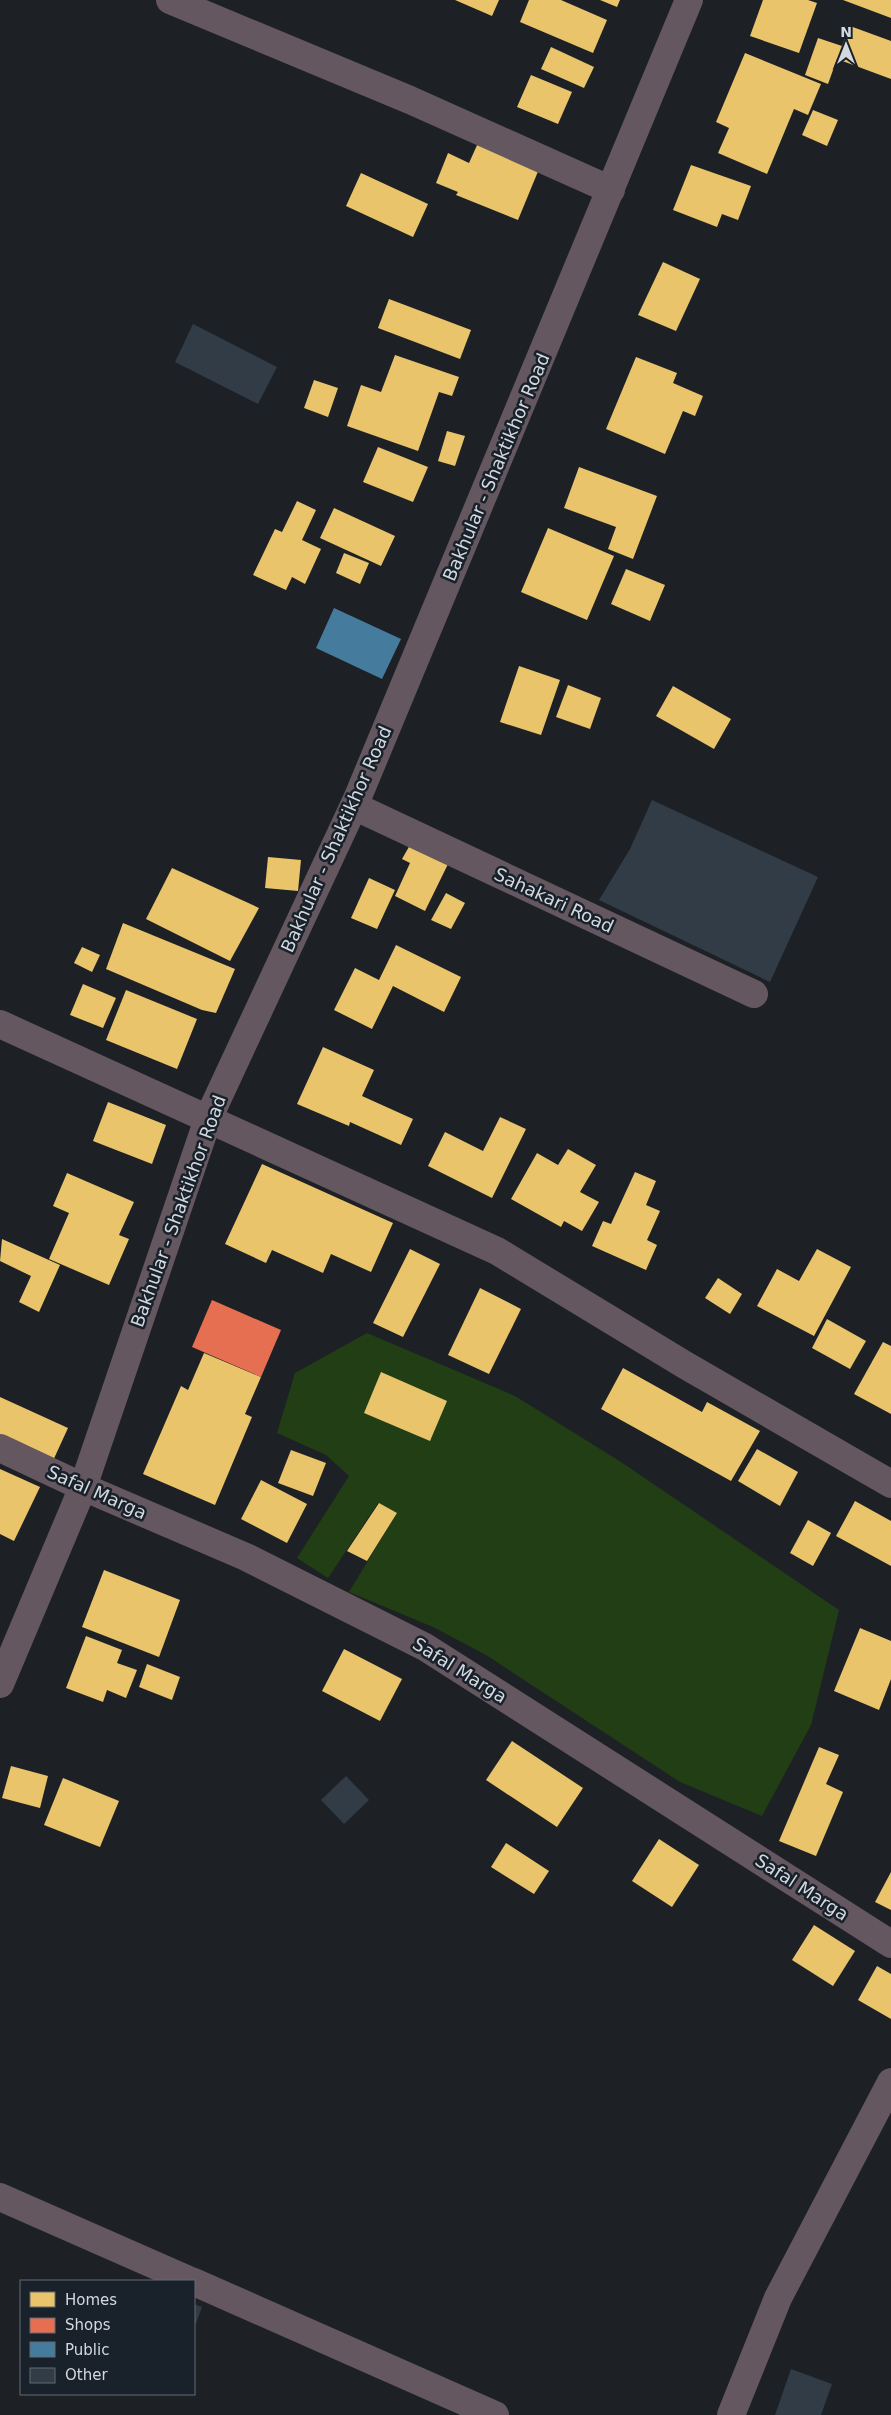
<svg xmlns="http://www.w3.org/2000/svg" width="891" height="2415" viewBox="0 0 891 2415" font-family="'DejaVu Sans',sans-serif">
<rect width="100%" height="100%" fill="#1d2126"/>
<polygon fill="#213e14" points="367,1333 515,1396 621,1462 839,1610 811,1725 762,1816 680,1782 486,1655 433,1627 349,1592 397,1513 378,1503 328,1578 297,1558 349,1476 326,1455 277,1433 295,1373"/>
<g fill="#e9c46a">
<polygon points="455,0 499,0 492,16"/>
<polygon points="529,0 561,0 607,20 593,53 520,22"/>
<polygon points="600,0 620,0 617,7"/>
<polygon points="763,0 808,0 817,3 799,53 750,36"/>
<polygon points="843,0 891,0 891,18"/>
<polygon points="850,26 891,41 891,79 837,59 828,84 805,75 818,38 842,46"/>
<polygon points="551,47 594,67 584,88 541,69"/>
<polygon points="745,53 821,84 808,115 794,109 767,174 718,153 729,128 716,122"/>
<polygon points="531,75 572,92 558,124 517,107"/>
<polygon points="813,110 838,120 827,146 802,135"/>
<polygon points="478,143 539,169 518,220 456,195 458,192 436,183 448,153 469,163"/>
<polygon points="691,165 751,186 738,220 722,214 717,227 673,210"/>
<polygon points="361,173 428,204 413,237 346,206"/>
<polygon points="663,262 700,279 676,331 638,315"/>
<polygon points="389,299 471,330 460,359 378,328"/>
<polygon points="395,355 459,377 452,396 439,392 418,451 347,426 361,385 381,392"/>
<polygon points="636,357 677,373 673,383 703,396 695,416 683,411 665,454 606,429"/>
<polygon points="314,380 338,388 328,417 304,408"/>
<polygon points="447,431 465,436 455,466 438,461"/>
<polygon points="378,447 428,467 413,502 363,482"/>
<polygon points="579,467 657,496 633,559 608,549 616,527 564,508"/>
<polygon points="297,501 316,510 302,540 321,549 305,584 292,577 286,590 253,575 275,529 282,532"/>
<polygon points="334,508 395,536 381,566 320,538"/>
<polygon points="548,528 614,556 587,620 521,592"/>
<polygon points="344,553 369,563 360,584 336,573"/>
<polygon points="626,569 665,585 650,621 611,604"/>
<polygon points="519,666 560,680 541,735 500,722"/>
<polygon points="568,685 601,698 590,729 556,717"/>
<polygon points="673,686 731,719 714,749 656,716"/>
<polygon points="410,845 448,864 425,911 395,896 410,863 402,859"/>
<polygon points="268,857 301,860 298,891 265,888"/>
<polygon points="172,868 259,908 230,961 146,919"/>
<polygon points="369,878 395,890 377,929 351,918"/>
<polygon points="446,893 465,903 451,929 431,920"/>
<polygon points="123,923 235,969 216,1013 202,1010 106,969"/>
<polygon points="396,945 461,977 444,1012 393,986 372,1029 334,1010 355,968 379,980"/>
<polygon points="82,947 100,955 92,972 74,963"/>
<polygon points="83,984 116,998 103,1028 70,1015"/>
<polygon points="126,990 197,1019 177,1069 106,1040"/>
<polygon points="323,1047 374,1070 362,1096 413,1119 401,1145 350,1122 349,1126 297,1104"/>
<polygon points="108,1102 166,1125 152,1164 93,1141"/>
<polygon points="500,1117 526,1129 492,1198 428,1166 445,1132 483,1151"/>
<polygon points="568,1149 596,1165 580,1192 599,1202 582,1231 564,1221 561,1227 511,1199 537,1153 558,1165"/>
<polygon points="262,1164 393,1223 371,1272 331,1254 323,1273 272,1250 266,1263 225,1244"/>
<polygon points="635,1172 656,1181 646,1205 660,1211 647,1240 657,1245 646,1270 592,1246 603,1221 611,1224"/>
<polygon points="67,1173 134,1202 119,1235 129,1239 109,1285 49,1259 69,1213 53,1206"/>
<polygon points="2,1239 60,1265 39,1312 19,1302 31,1276 0,1261"/>
<polygon points="410,1249 440,1264 403,1337 373,1323"/>
<polygon points="817,1249 851,1267 814,1336 757,1306 777,1269 799,1281"/>
<polygon points="718,1278 742,1294 730,1314 705,1298"/>
<polygon points="480,1288 521,1309 489,1374 448,1355"/>
<polygon points="827,1319 866,1341 850,1369 812,1348"/>
<polygon points="883,1342 891,1346 891,1414 854,1394"/>
<polygon points="204,1353 261,1377 245,1414 252,1417 215,1505 143,1474 181,1386 188,1390"/>
<polygon points="623,1368 702,1412 707,1402 760,1431 731,1481 601,1409"/>
<polygon points="381,1372 447,1401 430,1441 364,1413"/>
<polygon points="0,1397 68,1428 51,1465 0,1441"/>
<polygon points="757,1449 798,1472 780,1506 738,1481"/>
<polygon points="291,1450 326,1463 313,1496 278,1483"/>
<polygon points="0,1469 40,1487 14,1541 0,1534"/>
<polygon points="261,1480 307,1504 287,1543 241,1519"/>
<polygon points="855,1501 891,1521 891,1566 836,1536"/>
<polygon points="379,1503 397,1513 367,1561 347,1551"/>
<polygon points="808,1520 831,1533 813,1566 790,1553"/>
<polygon points="104,1570 180,1600 159,1657 82,1627"/>
<polygon points="860,1628 891,1641 891,1679 879,1710 834,1691"/>
<polygon points="86,1636 122,1650 117,1663 137,1670 126,1698 107,1690 103,1702 66,1688"/>
<polygon points="344,1649 402,1679 380,1721 322,1691"/>
<polygon points="147,1664 180,1677 172,1700 139,1687"/>
<polygon points="512,1741 583,1788 557,1827 486,1780"/>
<polygon points="819,1747 839,1755 826,1784 843,1792 816,1856 779,1841"/>
<polygon points="11,1766 48,1776 40,1808 2,1798"/>
<polygon points="63,1778 119,1801 100,1847 44,1825"/>
<polygon points="659,1839 699,1865 672,1907 632,1881"/>
<polygon points="506,1843 549,1871 534,1894 491,1867"/>
<polygon points="891,1872 891,1910 875,1902"/>
<polygon points="814,1925 855,1951 833,1986 792,1960"/>
<polygon points="877,1966 891,1974 891,2019 858,2000"/>
</g>
<polygon fill="#e76f51" points="212,1300 281,1330 261,1377 192,1347"/>
<polygon fill="#457b9d" points="334,608 401,639 382,679 316,648"/>
<g fill="#313c47">
<polygon points="193,324 277,367 258,404 175,362"/>
<polygon points="652,800 818,877 770,982 599,900 630,849"/>
<polygon points="346,1776 369,1800 344,1824 321,1800"/>
<polygon points="194,2304 202,2307 194,2329"/>
<polygon points="791,2369 832,2384 821,2415 775,2415"/>
</g>
<g fill="none" stroke-linecap="round" stroke-linejoin="round">
<g stroke="#64575f" stroke-width="28">
<polyline points="170,0 410,100 611,190"/>
<polyline points="354,806 754,994"/>
<polyline points="0,1024 497,1251 685,1365 891,1484"/>
<polyline points="0,1448 83,1487 246,1557 425,1647 891,1944"/>
<polyline points="0,1684 83,1487 208,1119 357,799 689,0"/>
<polyline points="0,2197 191,2281"/>
<polyline points="194,2282 495,2415"/>
<polyline points="731,2415 778,2298 891,2082"/>
</g>
</g>
<g text-anchor="middle" dominant-baseline="central" stroke-width="5" stroke-linejoin="round" paint-order="stroke">
<g font-size="18" fill="#d4d9e0" stroke="#19212a">
<text transform="translate(496 467) rotate(-67)">Bakhular - Shaktikhor Road</text>
<text transform="translate(336 839) rotate(-66)">Bakhular - Shaktikhor Road</text>
<text transform="translate(554 900) rotate(25)">Sahakari Road</text>
<text transform="translate(178 1211) rotate(-70)">Bakhular - Shaktikhor Road</text>
<text transform="translate(97 1492) rotate(24)">Safal Marga</text>
<text transform="translate(460 1670) rotate(32)">Safal Marga</text>
<text transform="translate(802 1887) rotate(33)">Safal Marga</text>
</g>
</g>
<rect x="20" y="2280" width="175" height="115" fill="#19212a" stroke="#646b73"/>
<rect x="30" y="2292" width="25" height="15" fill="#e9c46a" stroke="#646b73"/>
<text x="65" y="2305" font-size="15" fill="#d4d9e0">Homes</text>
<rect x="30" y="2318" width="25" height="15" fill="#e76f51" stroke="#646b73"/>
<text x="65" y="2330" font-size="15" fill="#d4d9e0">Shops</text>
<rect x="30" y="2342" width="25" height="15" fill="#457b9d" stroke="#646b73"/>
<text x="65" y="2355" font-size="15" fill="#d4d9e0">Public</text>
<rect x="30" y="2368" width="25" height="15" fill="#313c47" stroke="#646b73"/>
<text x="65" y="2380" font-size="15" fill="#d4d9e0">Other</text>
<g transform="translate(846 45)" stroke="#19212a" stroke-width="4" paint-order="stroke">
<path d="M0-4L9 19L0 12L-9 19Z" fill="#d4d9e0"/>
<text y="-8" font-size="14" font-weight="bold" text-anchor="middle" fill="#d4d9e0">N</text>
</g>
</svg>
